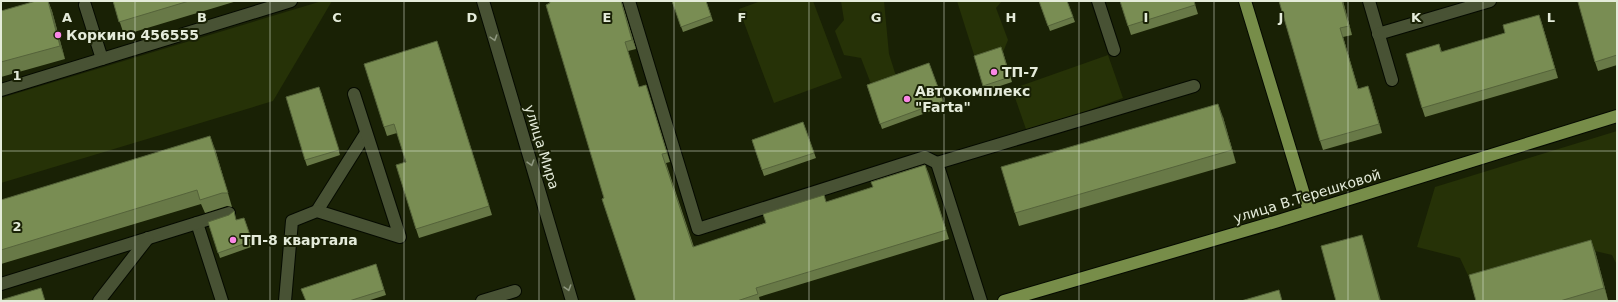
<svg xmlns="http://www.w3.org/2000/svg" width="1618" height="302" viewBox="0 0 1618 302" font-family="'DejaVu Sans',sans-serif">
<rect width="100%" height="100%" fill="#192105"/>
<g fill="#263207">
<polygon points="322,1 332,1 273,101 1,183 1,98"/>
<polygon points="761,1 813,1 842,78 774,103 739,9"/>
<polygon points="841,1 884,1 889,54 896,76 873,89 861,58 844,55 835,31 844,20"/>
<polygon points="957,1 1002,1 996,8 1008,40 1003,52 976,61"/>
<polygon points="1108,55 1123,98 1027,132 1012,89"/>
<polygon points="1617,131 1617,265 1612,255 1595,251 1473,286 1460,258 1417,247 1435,187"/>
</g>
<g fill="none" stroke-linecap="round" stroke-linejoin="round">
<g stroke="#050a00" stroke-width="14">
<g id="minor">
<polyline points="483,1 572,301"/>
<polyline points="629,1 698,229 925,157 937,163"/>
<polyline points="1098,1 1114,50"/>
<polyline points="1369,1 1392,80"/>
<polyline points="85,5 102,59"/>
<polyline points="1378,34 1490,1"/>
<polyline points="1,90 291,1"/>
<polyline points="317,211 366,133"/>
<polyline points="197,223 222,301"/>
<polyline points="1,284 229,213"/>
<polyline points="99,301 148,238"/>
<polyline points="285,301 292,221 317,211 400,237 354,94"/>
<polyline points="482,301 515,291"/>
<polyline points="981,301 937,163 1194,86"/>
</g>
</g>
<g stroke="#050a00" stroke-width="14">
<g id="major">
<polyline points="1245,1 1309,211"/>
<polyline points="1004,301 1275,222 1617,116"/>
</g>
</g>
<use href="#minor" stroke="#485234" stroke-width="12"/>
<use href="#major" stroke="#778d49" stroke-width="12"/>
</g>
<g fill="#687947">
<polygon points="48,1 52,11 65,59 1,77 1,11"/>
<polygon points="113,1 237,1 124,35"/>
<polygon points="672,1 706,1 713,21 683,32"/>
<polygon points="1039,1 1067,1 1075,22 1050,31"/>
<polygon points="1120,1 1194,1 1198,14 1131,35"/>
<polygon points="1279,1 1343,1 1352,35 1343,37 1358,88 1371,95 1382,133 1323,150 1320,141"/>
<polygon points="1617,1 1617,65 1598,71 1595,62"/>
<polygon points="550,3 622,3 636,49 628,51 639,87 646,85 649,94 670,162 666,163 694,247 826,202 873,187 925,165 949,239 759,297 760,301 636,301 604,198"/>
<polygon points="1539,15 1542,24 1558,78 1425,117 1422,108 1439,44 1442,52 1505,33"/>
<polygon points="440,50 492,215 419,238 416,229 406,162 397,133 387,136 384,127"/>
<polygon points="1003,52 1012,82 985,91 983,86"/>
<polygon points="929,63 945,106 882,129 867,85"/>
<polygon points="321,92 340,155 307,166 305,160"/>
<polygon points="1223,117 1236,163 1019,226 1015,213"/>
<polygon points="803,122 816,158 764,176 752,140"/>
<polygon points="215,149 232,207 227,206 205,213 201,204 1,264 1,200"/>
<polygon points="244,218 254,246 220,258 208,222 237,220"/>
<polygon points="1595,251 1608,300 1603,301 1476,301"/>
<polygon points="376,264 386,295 367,301 306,301"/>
</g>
<g fill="#55633a">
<polygon points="48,1 52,11 65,59 60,46"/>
<polygon points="621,1 636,49 632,40"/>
<polygon points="1342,1 1343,1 1352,35 1349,26"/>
<polygon points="1539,15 1542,24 1558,78 1555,69"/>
<polygon points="1340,28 1343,37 1361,98 1358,89"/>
<polygon points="437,41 440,50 492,215 489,206"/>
<polygon points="646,85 649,94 670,162 667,153"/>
<polygon points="1368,86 1371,95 1382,133 1379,124"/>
<polygon points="1218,104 1223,117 1236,163 1232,150"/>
<polygon points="210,136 215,149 232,207 228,193"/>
<polygon points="925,165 929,174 949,239 946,230"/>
<polygon points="1362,235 1366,247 1381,301 1380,301"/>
<polygon points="1591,240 1595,251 1608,300 1604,288"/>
</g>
<g fill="#798d53" stroke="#55633a">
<polygon points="36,1 48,1 60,46 1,62 1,11"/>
<polygon points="113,1 189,1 119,22"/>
<polygon points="549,1 621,1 632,40 625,42 639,87 646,85 667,153 662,154 693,247 766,223 763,214 824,195 826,202 873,187 871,182 925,165 946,230 756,288 758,294 737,301 636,301 602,199 604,198 546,5 550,3"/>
<polygon points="672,1 706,1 711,16 681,27"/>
<polygon points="1039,1 1067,1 1073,17 1048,26"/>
<polygon points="1120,1 1194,1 1195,5 1128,26"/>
<polygon points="1279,1 1342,1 1349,26 1340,28 1358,89 1368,86 1379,124 1320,141"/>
<polygon points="1581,1 1617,1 1617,55 1595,62 1578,2"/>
<polygon points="1539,15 1555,69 1422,108 1406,54 1439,44 1441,52 1505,33 1503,25"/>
<polygon points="437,41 489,206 416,229 396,165 406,162 394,124 384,127 364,64"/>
<polygon points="1001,47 1010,77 983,86 974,56"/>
<polygon points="929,63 943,101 880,124 867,85"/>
<polygon points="319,87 339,150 305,160 286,97"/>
<polygon points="1218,104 1232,150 1015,213 1001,167"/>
<polygon points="803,122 814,153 762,170 752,140"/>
<polygon points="210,136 228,193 222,193 200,200 197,190 1,250 1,200"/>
<polygon points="234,211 236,220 244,218 252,241 218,253 208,222 229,215"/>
<polygon points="1362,235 1380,301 1336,301 1321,246"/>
<polygon points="1591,240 1604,288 1560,301 1476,301 1469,275"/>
<polygon points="376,264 384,290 349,301 306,301 301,289"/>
<polygon points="41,288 45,301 1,301 1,300"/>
<polygon points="1279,290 1282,301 1241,301"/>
</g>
<defs><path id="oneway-chevron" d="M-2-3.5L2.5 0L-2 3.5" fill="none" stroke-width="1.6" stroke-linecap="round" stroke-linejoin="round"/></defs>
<g stroke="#8e977f">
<use href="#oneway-chevron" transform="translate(494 38) rotate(73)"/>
<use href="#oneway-chevron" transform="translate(531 163) rotate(73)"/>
<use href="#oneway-chevron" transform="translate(568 288) rotate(73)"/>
</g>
<path fill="none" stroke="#e4ebda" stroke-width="1" stroke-opacity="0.55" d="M 135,1 L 135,301M 270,1 L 270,301M 404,1 L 404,301M 539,1 L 539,301M 674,1 L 674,301M 809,1 L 809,301M 944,1 L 944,301M 1079,1 L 1079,301M 1214,1 L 1214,301M 1348,1 L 1348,301M 1483,1 L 1483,301M 1,151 L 1617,151"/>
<g fill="#fa87e6" stroke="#192105" stroke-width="1.5">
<circle cx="58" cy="35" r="4"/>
<circle cx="994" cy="72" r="4"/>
<circle cx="907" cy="99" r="4"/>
<circle cx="233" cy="240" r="4"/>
</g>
<g text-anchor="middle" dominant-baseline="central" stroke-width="4" stroke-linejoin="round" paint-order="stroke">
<g font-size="14" font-weight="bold" fill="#e4ebda" stroke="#192105" text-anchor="start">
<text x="66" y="35">Коркино 456555</text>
<text x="1002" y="72">ТП-7</text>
<text x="915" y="91">Автокомплекс<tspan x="915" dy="16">"Farta"</tspan></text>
<text x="241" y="240">ТП-8 квартала</text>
</g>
<g font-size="14" fill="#e4ebda" stroke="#192105">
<text transform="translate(542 147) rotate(73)">улица Мира</text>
<text transform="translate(1307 196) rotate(-17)">улица В.Терешковой</text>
</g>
</g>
<g font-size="13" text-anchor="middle" font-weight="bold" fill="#e4ebda" stroke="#192105" stroke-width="4" stroke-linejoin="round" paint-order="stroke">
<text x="67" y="22">A</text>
<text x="202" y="22">B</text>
<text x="337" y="22">C</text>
<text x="472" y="22">D</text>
<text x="607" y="22">E</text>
<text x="742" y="22">F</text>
<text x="876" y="22">G</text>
<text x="1011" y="22">H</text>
<text x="1146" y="22">I</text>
<text x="1281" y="22">J</text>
<text x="1416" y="22">K</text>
<text x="1551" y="22">L</text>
<text x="17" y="80">1</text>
<text x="17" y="231">2</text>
</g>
<rect width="1618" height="302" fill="none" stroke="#e4ebda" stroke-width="4"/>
</svg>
